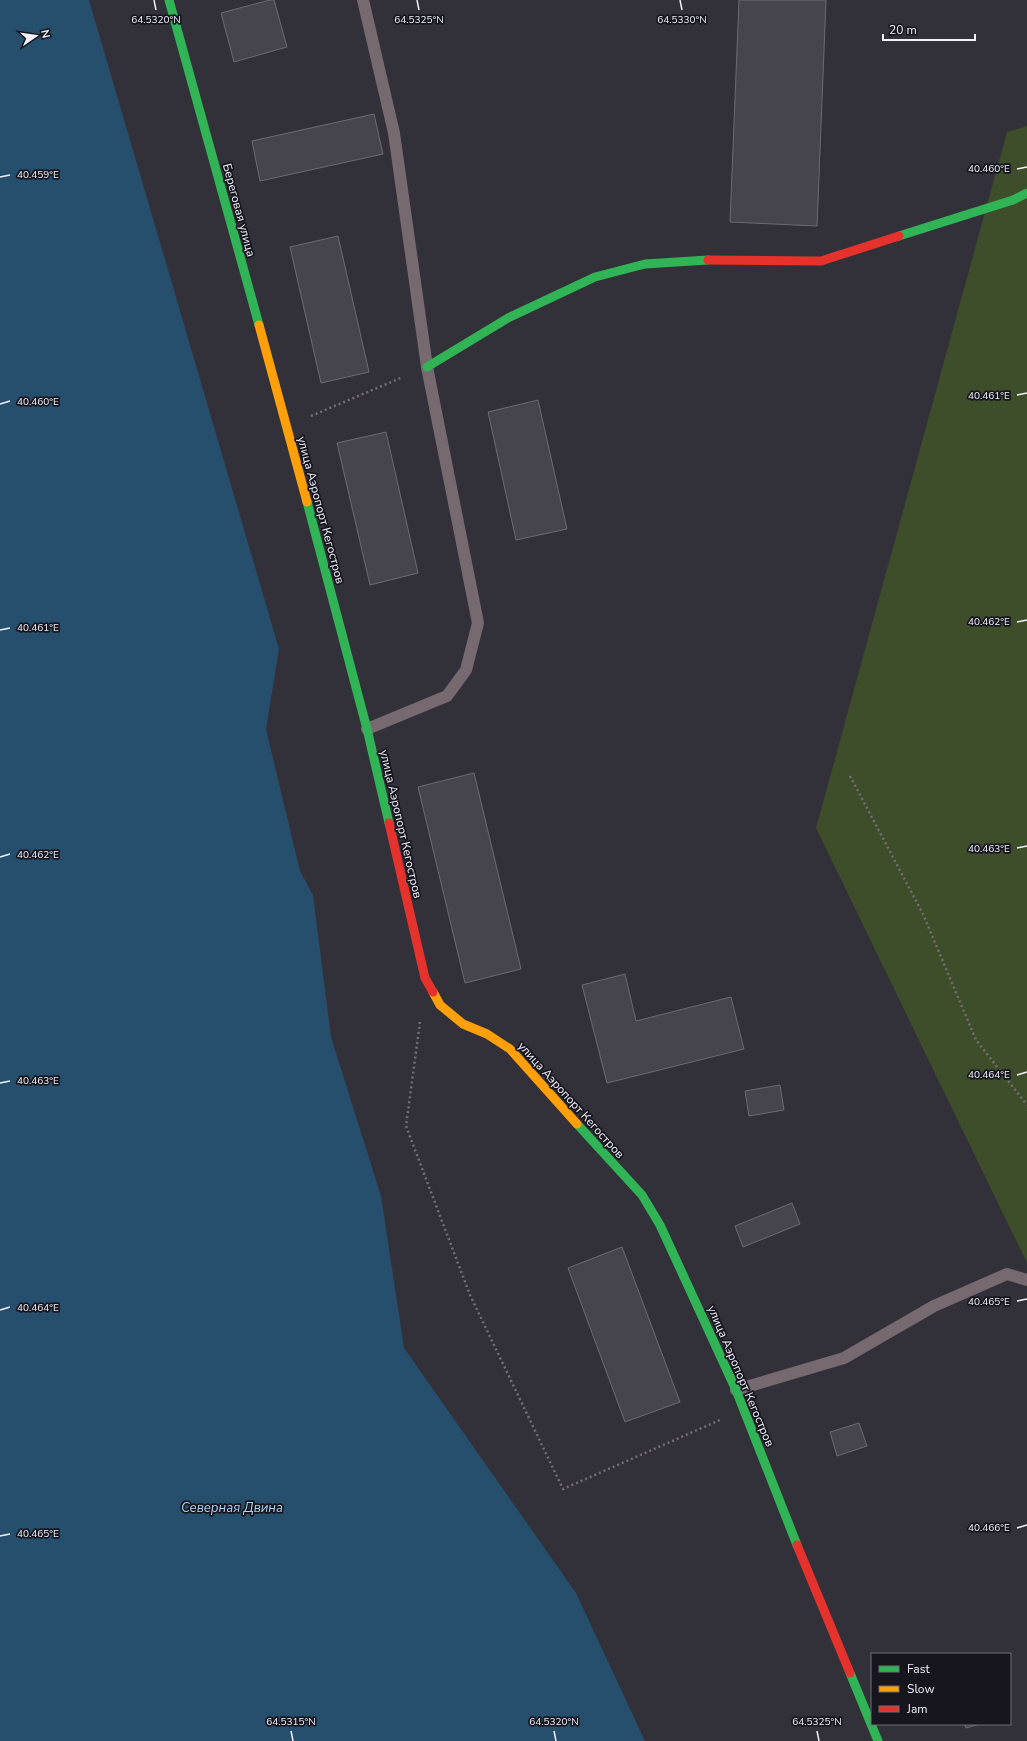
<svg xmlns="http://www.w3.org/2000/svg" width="1027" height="1741" viewBox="0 0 1027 1741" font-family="'Nunito Sans',sans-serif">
<rect width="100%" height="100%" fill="#32313a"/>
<polygon fill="#3e4d2a" points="1027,126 1027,1263 816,828 1007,132"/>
<polygon fill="#264e6d" points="0,0 89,0 279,649 266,729 300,871 313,895 331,1037 381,1196 404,1348 576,1593 645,1741 0,1741"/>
<g fill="#46454d" stroke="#6c6b73">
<polygon points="270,0 274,0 287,47 234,62 221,13"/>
<polygon points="739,0 826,0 817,226 730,222"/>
<polygon points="374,114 383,154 260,181 252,141"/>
<polygon points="338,236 369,372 321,383 290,247"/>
<polygon points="538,400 567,529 516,540 488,412"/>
<polygon points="386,432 418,573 370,585 337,443"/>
<polygon points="474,773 521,969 465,983 418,787"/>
<polygon points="625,974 636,1021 731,997 744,1049 607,1083 582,985"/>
<polygon points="780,1085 784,1110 749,1116 745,1091"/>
<polygon points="792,1203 800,1224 743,1247 735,1226"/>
<polygon points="622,1247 680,1402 625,1422 568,1268"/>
<polygon points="859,1423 867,1446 837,1456 830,1432"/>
<polygon points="964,1724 980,1724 966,1728"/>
</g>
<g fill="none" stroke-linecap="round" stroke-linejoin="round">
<g stroke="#756e75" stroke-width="2.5" stroke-dasharray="2 3" stroke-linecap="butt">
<polyline points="311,416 403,377"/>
<polyline points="850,776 923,914 976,1040 1027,1105"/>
<polyline points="420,1022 406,1126 470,1295 563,1489 720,1420"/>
</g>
<g stroke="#766970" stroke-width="12">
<polyline points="363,0 394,133 427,367 478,623 466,670 447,696 367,729"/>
<polyline points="736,1390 844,1358 934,1306 1007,1274 1027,1280"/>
</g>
<g stroke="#30b455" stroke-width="9">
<polyline points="169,0 259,325"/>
<polyline points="899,236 1013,200 1027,193"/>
<polyline points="427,367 508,318 595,277 645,264 708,260"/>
<polyline points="307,502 367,729 389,823"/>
<polyline points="577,1124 642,1195 660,1225 736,1390 797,1545"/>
<polyline points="850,1673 878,1741"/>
</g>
<g stroke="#ff9f0a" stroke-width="9">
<polyline points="259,325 307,502"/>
<polyline points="433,992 440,1005 463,1024 487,1034 510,1049 577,1124"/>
</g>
<g stroke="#e5322d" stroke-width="9">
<polyline points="708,260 821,261 899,236"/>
<polyline points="389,823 425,978 433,992"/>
<polyline points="797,1545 850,1673"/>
</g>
</g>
<path fill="none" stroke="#f2f2fd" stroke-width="1.5" d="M 154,0 L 156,10M 417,0 L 419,10M 680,0 L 682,10M 1017,169 L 1027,167M 0,177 L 10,175M 1017,395 L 1027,393M 0,404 L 10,401M 1017,622 L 1027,620M 0,630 L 10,628M 1017,848 L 1027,846M 0,857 L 10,854M 1017,1075 L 1027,1072M 0,1083 L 10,1081M 1017,1301 L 1027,1299M 0,1310 L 10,1307M 1017,1528 L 1027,1525M 0,1536 L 10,1534M 291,1731 L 293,1741M 554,1731 L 556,1741M 817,1731 L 819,1741"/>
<g text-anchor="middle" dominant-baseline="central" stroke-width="3.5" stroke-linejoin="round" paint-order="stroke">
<g font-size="12" fill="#f2f2fd" stroke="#17161e">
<text transform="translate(239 210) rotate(75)">Береговая улица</text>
<text transform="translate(321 510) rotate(75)">улица Аэропорт Кегостров</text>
<text transform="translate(401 824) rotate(77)">улица Аэропорт Кегостров</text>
<text transform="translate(571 1100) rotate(48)">улица Аэропорт Кегостров</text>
<text transform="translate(741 1376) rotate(67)">улица Аэропорт Кегостров</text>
</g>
<g font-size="13" font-style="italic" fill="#aed5f6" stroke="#17161e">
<text x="232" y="1508">Северная Двина</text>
</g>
</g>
<g font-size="10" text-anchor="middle" fill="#f2f2fd" stroke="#17161e" stroke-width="3.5" stroke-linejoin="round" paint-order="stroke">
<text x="682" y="23">64.5330°N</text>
<text x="156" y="23">64.5320°N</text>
<text x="419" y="23">64.5325°N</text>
<text x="989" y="172">40.460°E</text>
<text x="38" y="178">40.459°E</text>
<text x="989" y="399">40.461°E</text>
<text x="38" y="405">40.460°E</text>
<text x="989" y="625">40.462°E</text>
<text x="38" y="631">40.461°E</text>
<text x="989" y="852">40.463°E</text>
<text x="38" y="858">40.462°E</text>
<text x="989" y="1078">40.464°E</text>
<text x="38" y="1084">40.463°E</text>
<text x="989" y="1305">40.465°E</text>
<text x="38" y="1311">40.464°E</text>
<text x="989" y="1531">40.466°E</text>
<text x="38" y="1537">40.465°E</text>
<text x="291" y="1725">64.5315°N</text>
<text x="554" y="1725">64.5320°N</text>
<text x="817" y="1725">64.5325°N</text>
</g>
<rect x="871" y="1653" width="140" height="72" fill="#17161e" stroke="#6f6e77"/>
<rect x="879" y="1666" width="20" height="6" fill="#30b455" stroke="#6f6e77"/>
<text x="907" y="1673" font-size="12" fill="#f2f2fd">Fast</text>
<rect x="879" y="1686" width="20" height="6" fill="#ff9f0a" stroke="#6f6e77"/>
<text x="907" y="1693" font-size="12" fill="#f2f2fd">Slow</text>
<rect x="879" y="1706" width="20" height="6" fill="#e5322d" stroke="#6f6e77"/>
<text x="907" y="1713" font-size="12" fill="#f2f2fd">Jam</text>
<g transform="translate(36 36) rotate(77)" stroke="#17161e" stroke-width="3" paint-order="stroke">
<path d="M0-3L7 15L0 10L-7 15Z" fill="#f2f2fd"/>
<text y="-6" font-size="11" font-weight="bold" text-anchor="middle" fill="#f2f2fd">N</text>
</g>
<path d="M883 34v6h92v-6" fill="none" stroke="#f2f2fd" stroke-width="2"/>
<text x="889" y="34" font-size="12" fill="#f2f2fd" stroke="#17161e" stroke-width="3" paint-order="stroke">20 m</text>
</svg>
